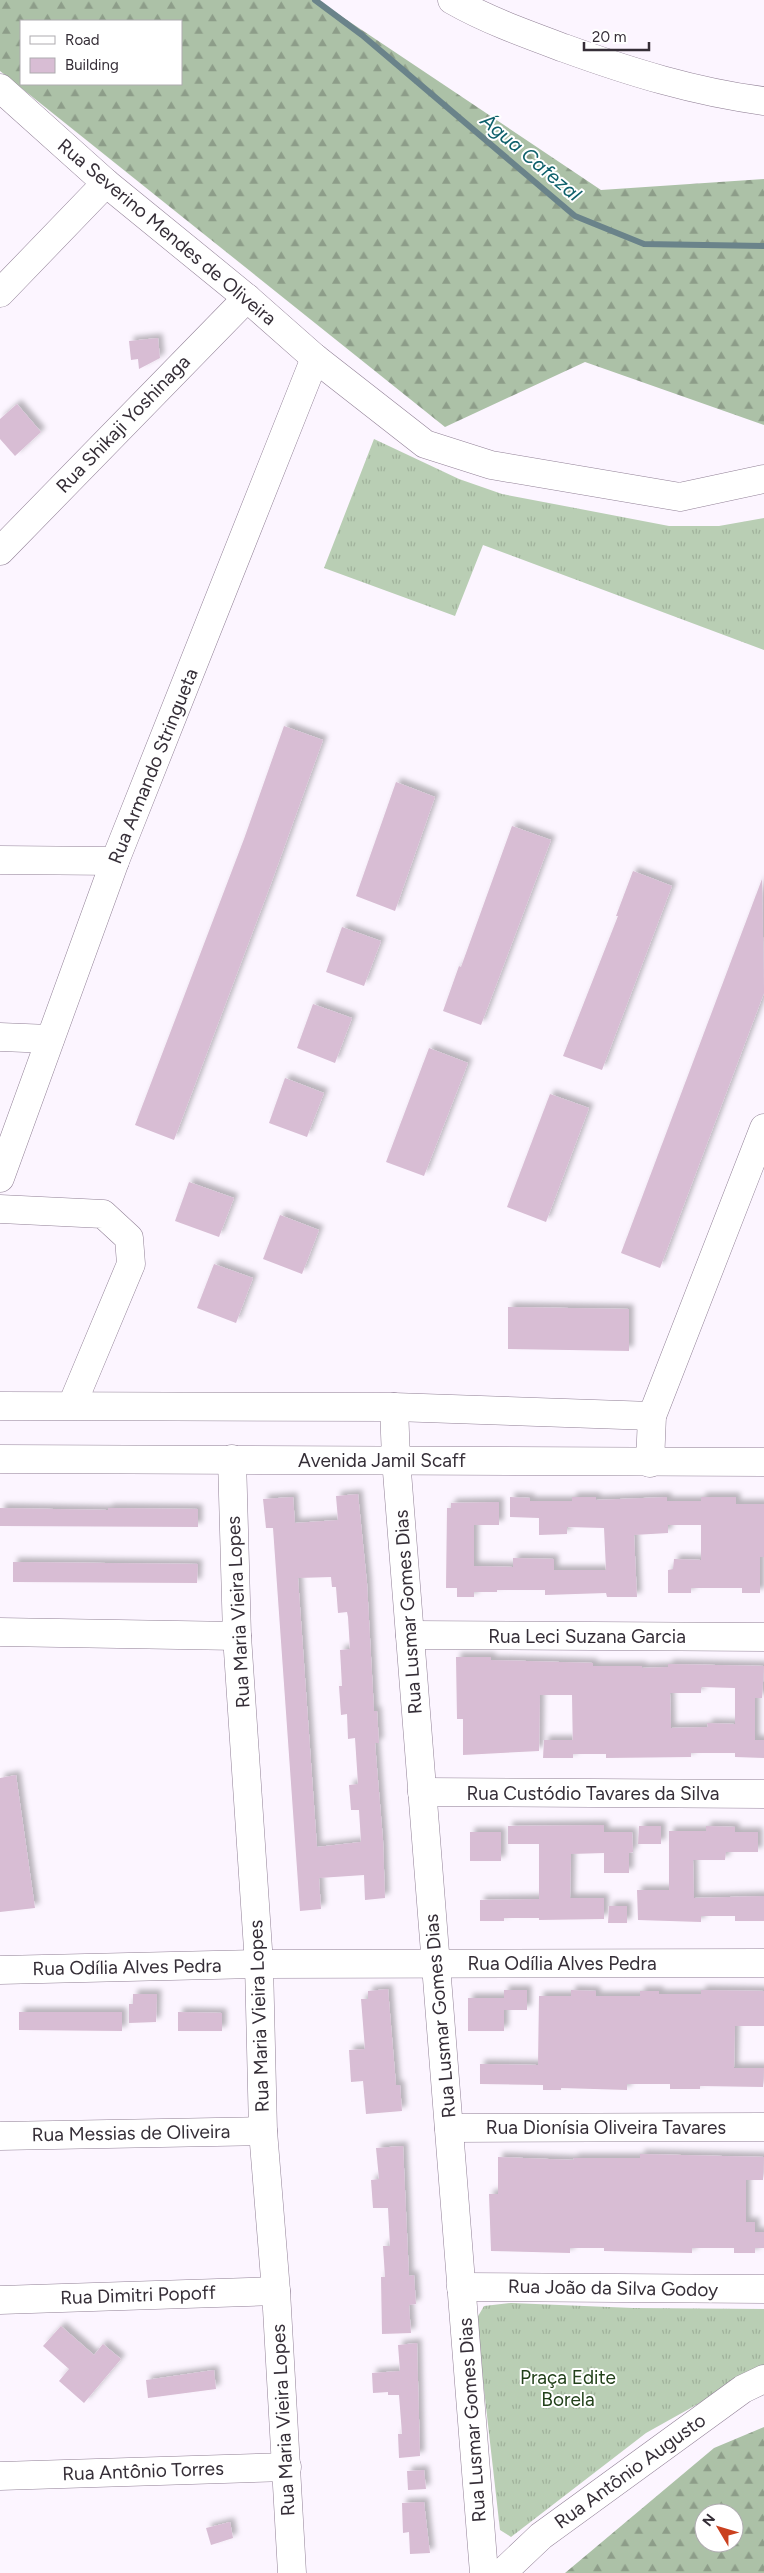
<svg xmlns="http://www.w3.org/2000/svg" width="764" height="2573" viewBox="0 0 764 2573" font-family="Figtree,sans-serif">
<defs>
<pattern id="grass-tufts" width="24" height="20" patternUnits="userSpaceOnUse" patternTransform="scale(1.25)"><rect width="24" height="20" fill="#b9ceb4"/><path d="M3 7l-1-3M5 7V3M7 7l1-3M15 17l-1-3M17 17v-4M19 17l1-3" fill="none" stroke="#a0b19b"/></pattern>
<pattern id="forest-firs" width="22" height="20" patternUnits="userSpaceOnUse" patternTransform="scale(1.25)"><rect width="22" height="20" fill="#acc1a7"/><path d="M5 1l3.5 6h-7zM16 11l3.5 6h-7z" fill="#8d9d89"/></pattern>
<filter id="shadow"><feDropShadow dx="4.5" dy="-4.5" stdDeviation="2.5" flood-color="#0004"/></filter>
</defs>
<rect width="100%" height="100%" fill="#fcf5ff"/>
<g fill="url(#grass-tufts)">
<polygon points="374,439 459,479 502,494 669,526 719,526 764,518 764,650 483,545 455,616 324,568"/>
<polygon points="511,2303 633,2308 764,2309 764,2367 646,2433 511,2537 500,2530 477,2328 477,2318 484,2306"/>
</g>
<g fill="url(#forest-firs)" fill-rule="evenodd">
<path d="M 0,0 L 317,0 L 601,190 L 764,179 L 764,425 L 585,362 L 445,427 L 0,71 ZM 21,21 L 181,21 L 181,84 L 21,84 Z"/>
<path d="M 764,2427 L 764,2573 L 565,2573 L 714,2448 ZM 704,2513 L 734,2513 L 734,2543 L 704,2543 Z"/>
</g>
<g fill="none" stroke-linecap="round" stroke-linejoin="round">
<polyline stroke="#6a838a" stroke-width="6" points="315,0 362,35 575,216 644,244 764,246"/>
</g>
<g fill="#d8bdd4" fill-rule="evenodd" filter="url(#shadow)">
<polygon points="158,338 160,358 139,369 138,359 131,360 129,341"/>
<polygon points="17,404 41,432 15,456 0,439 0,419"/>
<polygon points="284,726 323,740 272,881 174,1140 135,1125 244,839"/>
<polygon points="396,782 435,797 395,911 356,896"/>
<polygon points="512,826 551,840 481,1025 443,1011 459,966 461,967"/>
<polygon points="633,871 672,886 602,1070 563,1056 618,916 616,916"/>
<polygon points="762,879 764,993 660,1268 621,1253"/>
<polygon points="342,927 381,941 364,986 326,972"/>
<polygon points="313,1004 352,1018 335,1063 297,1048"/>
<polygon points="429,1048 468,1063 424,1176 386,1162"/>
<polygon points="285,1078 324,1093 307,1137 269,1123"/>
<polygon points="550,1094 589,1108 546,1222 507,1207"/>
<polygon points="189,1182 234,1198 219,1237 175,1221"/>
<polygon points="280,1215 319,1230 302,1274 263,1259"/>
<polygon points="214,1264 253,1278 236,1323 197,1308"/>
<polygon points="508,1307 629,1309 629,1351 508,1349"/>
<path d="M 358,1494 L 367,1583 L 374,1711 L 377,1711 L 379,1743 L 375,1743 L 383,1840 L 385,1898 L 365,1900 L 364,1875 L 319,1878 L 321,1909 L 300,1911 L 273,1528 L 266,1528 L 263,1499 L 293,1497 L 295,1523 L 338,1520 L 336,1496 ZM 331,1577 L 332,1587 L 336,1587 L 338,1613 L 347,1612 L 348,1617 L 350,1649 L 340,1650 L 342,1686 L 339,1686 L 341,1715 L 347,1714 L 348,1739 L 355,1738 L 358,1784 L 349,1785 L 351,1810 L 359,1810 L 361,1842 L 317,1847 L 298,1578 Z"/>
<polygon points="510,1497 530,1498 530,1501 572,1501 572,1497 596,1497 596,1500 667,1497 667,1501 701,1501 701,1497 736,1497 736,1504 764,1504 764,1557 760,1557 760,1593 742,1593 742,1588 691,1588 691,1593 668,1593 668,1570 673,1569 674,1559 701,1560 701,1525 668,1525 668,1533 634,1535 637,1597 607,1597 606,1593 545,1595 545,1590 497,1590 497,1592 474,1592 474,1597 457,1597 457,1588 446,1588 447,1508 451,1508 451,1503 499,1502 499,1525 474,1525 474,1566 513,1567 513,1558 554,1559 554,1570 606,1570 604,1528 567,1527 567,1534 539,1535 539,1518 510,1517"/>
<polygon points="0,1508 108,1510 108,1508 198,1509 198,1527 0,1526"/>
<polygon points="13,1562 198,1564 197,1583 13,1582"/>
<path d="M 456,1657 L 491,1657 L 491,1660 L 593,1663 L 593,1666 L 642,1666 L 642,1668 L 668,1667 L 668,1664 L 764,1666 L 762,1698 L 755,1698 L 755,1740 L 764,1740 L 764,1758 L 735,1757 L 735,1753 L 691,1753 L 691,1757 L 606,1758 L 606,1754 L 573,1754 L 572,1695 L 540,1695 L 539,1751 L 463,1755 L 463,1719 L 457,1719 ZM 701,1687 L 735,1688 L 735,1724 L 707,1723 L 708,1727 L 671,1728 L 670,1693 L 701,1693 Z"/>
<polygon points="544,1740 573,1740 573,1758 543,1758"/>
<polygon points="16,1775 35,1908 0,1912 0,1778"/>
<polygon points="604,1825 604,1832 632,1832 633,1852 629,1853 629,1873 604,1873 604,1853 571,1854 570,1898 604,1898 604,1919 539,1920 539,1918 504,1918 504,1921 480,1921 480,1900 539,1899 539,1844 508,1844 508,1826"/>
<polygon points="639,1826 661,1826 661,1844 638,1844"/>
<polygon points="706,1826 735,1827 735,1832 758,1832 758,1852 726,1852 725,1860 693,1860 694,1898 764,1896 764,1921 735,1921 735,1916 701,1916 701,1922 638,1920 637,1890 669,1890 669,1831 706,1831"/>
<rect x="470" y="1832" width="31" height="29"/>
<polygon points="609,1906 627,1906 627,1923 608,1923"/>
<polygon points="388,1989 396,2085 400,2085 402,2111 366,2114 363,2081 351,2082 349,2050 365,2049 361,1999 368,1999 368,1991"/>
<polygon points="504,1990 527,1990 527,2010 504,2010 504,2031 468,2031 468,1998 504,1998 504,2004"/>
<polygon points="571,1990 596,1991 596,1996 640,1996 640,1991 659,1991 659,1994 701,1994 701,1990 764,1991 764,2026 735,2026 734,2068 764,2068 763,2087 700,2086 700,2089 670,2089 670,2084 627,2084 627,2090 561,2088 561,2090 543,2090 543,2085 480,2084 480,2064 538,2065 539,1996 571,1996"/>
<polygon points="133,1994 157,1994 156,2022 129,2023 129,2004 133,2004"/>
<polygon points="19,2012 122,2012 122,2031 19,2030"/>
<polygon points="178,2012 222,2013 222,2031 178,2031"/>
<polygon points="403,2146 409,2276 414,2275 416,2304 409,2305 411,2333 382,2334 381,2277 385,2277 383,2246 390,2246 388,2208 373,2208 371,2180 379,2179 376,2148"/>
<polygon points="640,2154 764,2157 763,2180 746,2180 746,2222 755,2222 755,2232 764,2232 764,2248 755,2248 755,2253 734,2253 734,2248 692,2248 692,2253 604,2251 604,2248 570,2248 570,2253 491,2251 489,2194 498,2194 498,2157 574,2160 573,2158 640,2158"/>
<polygon points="61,2326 94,2355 103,2344 121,2359 84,2403 59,2381 69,2369 43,2346"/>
<polygon points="417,2343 420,2456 399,2458 398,2434 402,2434 399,2395 388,2395 388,2392 373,2393 372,2373 400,2371 398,2345"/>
<polygon points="214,2370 216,2389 148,2398 146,2380"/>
<polygon points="424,2470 426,2489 408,2490 407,2471"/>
<polygon points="424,2502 430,2553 410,2554 409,2532 403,2533 402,2503"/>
<polygon points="230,2522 233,2538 211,2545 206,2528"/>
</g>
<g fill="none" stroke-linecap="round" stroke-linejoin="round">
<g stroke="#918096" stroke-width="29">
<g id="minor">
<path d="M 452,0 C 487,20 526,34 564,48 C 630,72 695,92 764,101"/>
<polyline points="0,88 106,183 247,298 315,358 425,444 491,465 680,497 764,479"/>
<polyline points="0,293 106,183"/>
<polyline points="0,551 247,298"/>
<polyline points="0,860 115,861"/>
<polyline points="0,1037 50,1039"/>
<polyline points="0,1178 115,861 315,358"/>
<polyline points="0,1209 103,1214 129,1238 131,1264 72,1405"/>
<polyline points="0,1406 394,1407 652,1416"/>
<polyline points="394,1407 396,1459 484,2573"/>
<polyline points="0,1459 764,1462"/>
<polyline points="232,1459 237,1636 259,1964 263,2131 276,2291 292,2573"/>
<polyline points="650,1463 652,1416 764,1128"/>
<polyline points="0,1632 237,1636"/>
<polyline points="410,1635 764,1637"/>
<polyline points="422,1792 764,1794"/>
<polyline points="0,1970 259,1964 764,1963"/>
<polyline points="449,2128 764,2127"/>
<polyline points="0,2136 263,2131"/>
<polyline points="461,2287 764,2289"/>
<polyline points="0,2300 276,2291"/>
<polyline points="0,2476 287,2467"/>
<polyline points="502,2573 541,2536 743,2389 764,2379"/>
</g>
</g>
<use href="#minor" stroke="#fff" stroke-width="28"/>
</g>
<g text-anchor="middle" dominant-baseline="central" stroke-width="4" stroke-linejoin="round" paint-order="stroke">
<g font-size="19" fill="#352e37" stroke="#fff">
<text transform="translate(167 232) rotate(40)">Rua Severino Mendes de Oliveira</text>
<text transform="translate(123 424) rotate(-46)">Rua Shikaji Yoshinaga</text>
<text transform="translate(153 766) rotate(-68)">Rua Armando Stringueta</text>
<text x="382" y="1460">Avenida Jamil Scaff</text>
<text transform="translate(238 1612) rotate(-93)">Rua Maria Vieira Lopes</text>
<text transform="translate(408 1612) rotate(-94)">Rua Lusmar Gomes Dias</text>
<text x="587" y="1636">Rua Leci Suzana Garcia</text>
<text x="593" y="1793">Rua Custódio Tavares da Silva</text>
<text x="562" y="1963">Rua Odília Alves Pedra</text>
<text transform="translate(127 1967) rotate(-1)">Rua Odília Alves Pedra</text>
<text transform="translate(259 2016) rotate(-92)">Rua Maria Vieira Lopes</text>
<text transform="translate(440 2016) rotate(-95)">Rua Lusmar Gomes Dias</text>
<text x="606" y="2127">Rua Dionísia Oliveira Tavares</text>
<text transform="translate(131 2133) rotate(-1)">Rua Messias de Oliveira</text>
<text transform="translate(613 2288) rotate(1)">Rua João da Silva Godoy</text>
<text transform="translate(138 2295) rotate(-2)">Rua Dimitri Popoff</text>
<text transform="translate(283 2420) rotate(-93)">Rua Maria Vieira Lopes</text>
<text transform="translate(472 2420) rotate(-94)">Rua Lusmar Gomes Dias</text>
<text transform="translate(143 2471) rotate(-2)">Rua Antônio Torres</text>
<text transform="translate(630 2471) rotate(-36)">Rua Antônio Augusto</text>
</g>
<g font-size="19" fill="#214019" stroke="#fff">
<text x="568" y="2377">Praça Edite<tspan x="568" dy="22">Borela</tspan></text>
</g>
<g font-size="20" font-style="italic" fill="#0e606b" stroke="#fff">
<text transform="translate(531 157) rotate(40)">Água Cafezal</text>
</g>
</g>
<rect x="20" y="20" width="162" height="65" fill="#ffffff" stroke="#aeabaf"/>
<rect x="30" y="36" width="25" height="8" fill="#ffffff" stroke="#aeabaf"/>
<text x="65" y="45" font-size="15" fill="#352e37">Road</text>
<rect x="30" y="58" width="25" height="15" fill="#d8bdd4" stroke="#aeabaf"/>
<text x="65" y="70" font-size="15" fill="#352e37">Building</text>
<g transform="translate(719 2528) rotate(308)"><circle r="24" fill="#ffffff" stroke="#aeabaf"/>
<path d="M0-4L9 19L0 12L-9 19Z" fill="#ca411f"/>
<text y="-8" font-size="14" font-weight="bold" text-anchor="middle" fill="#352e37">N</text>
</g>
<path d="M584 42v8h65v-8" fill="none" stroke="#352e37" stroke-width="2.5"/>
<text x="592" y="42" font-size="15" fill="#352e37" stroke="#ffffff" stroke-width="4" paint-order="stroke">20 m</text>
</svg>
